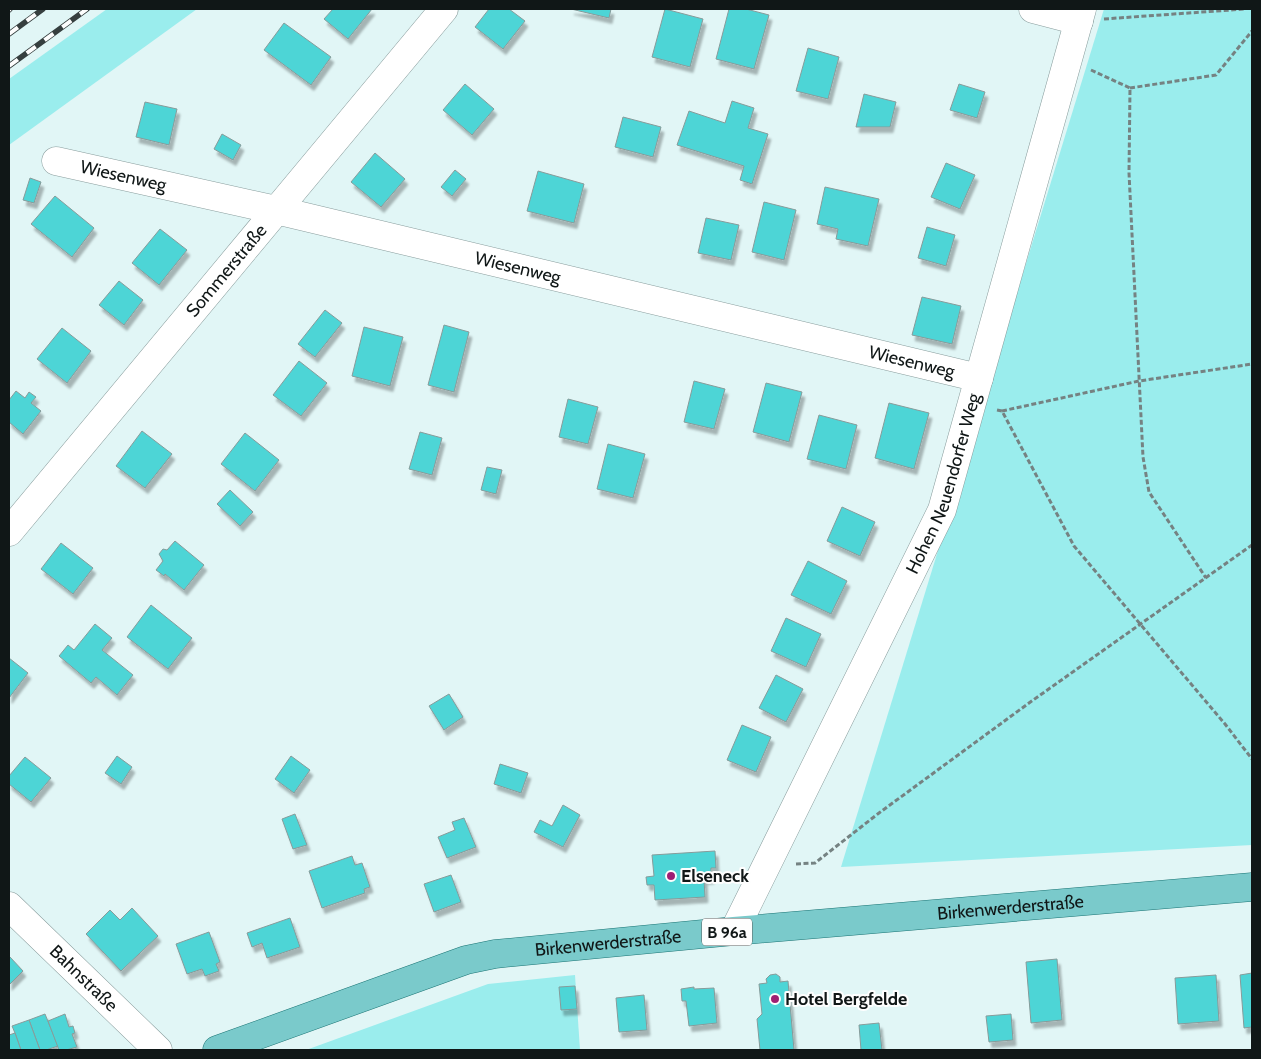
<svg xmlns="http://www.w3.org/2000/svg" width="1261" height="1059" viewBox="0 0 1261 1059" font-family="Cabin,sans-serif">
<defs>
<filter id="shadow"><feDropShadow dx="3" dy="5.5" stdDeviation="1" flood-color="#0004"/></filter>
</defs>
<rect width="100%" height="100%" fill="#e1f6f6"/>
<g fill="#9aeded">
<polygon points="107,9 197,9 9,145 9,79"/>
<polygon points="1104,9 1252,9 1252,845 841,867"/>
<polygon points="575,975 580,1050 306,1050 488,984"/>
</g>
<g fill="#4dd5d6" stroke="#879b9a" filter="url(#shadow)">
<polygon points="333,9 372,9 348,39 324,19"/>
<polygon points="489,9 509,9 525,21 503,49 475,27"/>
<polygon points="571,9 611,9 609,18"/>
<polygon points="665,9 703,19 690,67 652,57"/>
<polygon points="729,9 746,9 769,15 754,69 716,59"/>
<polygon points="284,23 331,57 311,85 264,50"/>
<polygon points="808,48 839,57 828,99 796,91"/>
<polygon points="465,84 494,109 472,135 443,110"/>
<polygon points="959,84 985,92 977,118 950,110"/>
<polygon points="864,94 896,102 890,127 856,127"/>
<polygon points="732,101 754,108 748,128 768,134 752,184 740,180 744,166 677,145 689,111 725,123"/>
<polygon points="145,102 177,109 169,145 136,137"/>
<polygon points="623,117 661,127 653,157 615,147"/>
<polygon points="222,134 241,145 233,160 214,149"/>
<polygon points="375,153 405,179 381,207 351,182"/>
<polygon points="946,163 975,175 960,209 931,197"/>
<polygon points="455,170 466,179 452,196 441,187"/>
<polygon points="538,171 584,184 574,223 527,211"/>
<polygon points="30,178 41,182 34,203 23,200"/>
<polygon points="825,187 879,199 868,246 836,239 838,229 817,224"/>
<polygon points="55,196 94,228 72,257 31,224"/>
<polygon points="764,202 796,210 784,260 752,252"/>
<polygon points="706,218 739,225 731,260 698,253"/>
<polygon points="927,227 955,235 946,266 918,258"/>
<polygon points="160,229 187,250 159,285 132,263"/>
<polygon points="119,281 143,300 124,325 99,305"/>
<polygon points="922,297 961,306 952,344 912,335"/>
<polygon points="325,310 342,323 315,357 298,344"/>
<polygon points="444,325 469,332 454,392 428,385"/>
<polygon points="364,327 403,337 390,386 352,376"/>
<polygon points="62,328 91,351 67,383 37,359"/>
<polygon points="299,361 327,383 301,416 273,395"/>
<polygon points="694,381 725,389 714,429 684,422"/>
<polygon points="766,383 802,392 789,442 753,432"/>
<polygon points="16,391 25,398 29,392 36,397 31,403 41,411 23,434 9,422 9,400"/>
<polygon points="568,399 598,407 588,444 559,437"/>
<polygon points="889,403 929,413 914,469 875,458"/>
<polygon points="819,415 857,425 846,469 807,459"/>
<polygon points="142,431 172,454 145,488 116,466"/>
<polygon points="420,432 442,438 432,475 409,469"/>
<polygon points="245,433 279,460 255,491 221,464"/>
<polygon points="608,444 645,454 633,498 597,489"/>
<polygon points="487,467 502,470 496,494 481,490"/>
<polygon points="230,490 253,512 240,526 217,504"/>
<polygon points="842,507 875,522 860,556 827,541"/>
<polygon points="175,541 204,565 184,590 165,574 164,576 156,570 163,561 159,554 163,549 167,550"/>
<polygon points="61,543 93,568 73,594 41,569"/>
<polygon points="808,561 847,581 831,614 791,595"/>
<polygon points="151,605 192,638 168,669 127,637"/>
<polygon points="786,618 821,634 806,667 771,651"/>
<polygon points="95,624 112,638 102,650 133,675 117,695 96,677 91,683 59,656 68,645 74,650"/>
<polygon points="9,658 28,673 9,698"/>
<polygon points="776,675 803,689 786,722 759,708"/>
<polygon points="449,694 463,717 444,730 429,706"/>
<polygon points="742,725 771,737 756,772 727,760"/>
<polygon points="117,756 132,767 121,784 105,773"/>
<polygon points="291,756 310,770 294,793 275,779"/>
<polygon points="25,757 51,778 31,802 9,784 9,776"/>
<polygon points="500,764 528,773 521,793 494,784"/>
<polygon points="563,805 580,815 563,847 534,832 540,820 552,826"/>
<polygon points="295,814 307,845 293,849 282,819"/>
<polygon points="464,818 476,847 447,858 438,837 455,830 452,822"/>
<polygon points="715,851 716,868 711,868 711,878 704,879 705,897 655,900 654,885 647,885 646,877 654,876 652,855"/>
<polygon points="352,856 355,865 362,863 370,887 364,889 365,893 322,908 309,871"/>
<polygon points="451,875 461,902 434,912 424,884"/>
<polygon points="132,908 158,936 121,971 86,934 110,910 120,920"/>
<polygon points="290,918 300,947 267,958 262,943 252,947 247,933"/>
<polygon points="209,932 220,962 216,964 219,971 205,976 202,969 187,974 176,944"/>
<polygon points="10,957 23,971 9,985 9,958"/>
<polygon points="1057,959 1062,1020 1031,1023 1026,962"/>
<polygon points="1252,973 1252,1027 1244,1028 1240,975"/>
<polygon points="776,974 780,977 780,982 788,981 794,1050 760,1050 757,1019 762,1014 759,984 767,983 766,979 770,975"/>
<polygon points="1216,975 1219,1021 1178,1024 1175,978"/>
<polygon points="575,986 577,1009 561,1010 559,987"/>
<polygon points="694,987 694,989 714,988 717,1023 689,1026 686,1001 682,1001 681,989"/>
<polygon points="644,995 647,1030 619,1032 616,998"/>
<polygon points="45,1014 58,1046 46,1050 40,1050 29,1020"/>
<polygon points="65,1014 69,1027 73,1026 75,1033 72,1034 77,1047 66,1050 59,1050 48,1021"/>
<polygon points="1011,1014 1013,1040 989,1042 986,1016"/>
<polygon points="29,1020 40,1050 21,1050 15,1033 12,1026"/>
<polygon points="879,1023 882,1050 861,1050 859,1025"/>
<polygon points="15,1033 21,1050 9,1050 9,1035"/>
</g>
<g fill="none" stroke-linecap="round" stroke-linejoin="round">
<g stroke="#899d9d" stroke-width="29">
<g id="street">
<polyline points="1033,9 1079,21"/>
<path id="s1" d="M 56,161 L 276,210 L 979,378"/>
<path id="s2" d="M 9,532 L 444,9"/>
<path id="s3" d="M 9,906 L 158,1050"/>
<path id="s4" d="M 734,931 L 942,510 L 1082,9"/>
</g>
</g>
<g stroke="#1c7575" stroke-width="29">
<g id="primary">
<path id="s5" d="M 217,1050 L 466,960 L 495,954 L 734,931 L 1252,887"/>
</g>
</g>
<g stroke="#758282" stroke-width="3" stroke-dasharray="5 2.5" stroke-linecap="butt">
<polyline points="1104,19 1245,9"/>
<polyline points="1091,70 1130,88 1129,173 1143,457 1149,492 1206,578"/>
<polyline points="1130,88 1216,75 1252,31"/>
<polyline points="997,410 1002,411 1074,546 1225,724 1252,759"/>
<polyline points="1002,411 1139,381 1252,364"/>
<polyline points="796,864 815,863 879,813 1029,703 1252,545"/>
</g>
<use href="#street" stroke="#fff" stroke-width="28"/>
<use href="#primary" stroke="#7acacb" stroke-width="28"/>
<g stroke="#363f3f" stroke-width="5.5">
<g id="rail">
<polyline points="9,10 10,9"/>
<polyline points="9,34 43,9"/>
<polyline points="9,66 87,9"/>
</g>
</g>
<use href="#rail" stroke="#fefefe" stroke-width="4" stroke-dasharray="11" stroke-linecap="butt"/>
</g>
<g fill="#9e1f73" stroke="#fefefe" stroke-width="2">
<circle cx="671" cy="876" r="5"/>
<circle cx="775" cy="999" r="5"/>
</g>
<g text-anchor="middle" dominant-baseline="central" stroke-width="4" stroke-linejoin="round" paint-order="stroke">
<rect fill="#fefefe" stroke="#575c5c" stroke-width="1" x="702" y="918.5" width="50" height="27" rx="4"/>
<g font-size="16" font-weight="bold" fill="#101717">
<text x="727" y="932">B 96a</text>
</g>
<g font-size="18" fill="#101717" stroke="#fefefe">
<text stroke="none"><textPath href="#s1" startOffset="69">Wiesenweg</textPath></text>
<text stroke="none"><textPath href="#s1" startOffset="474">Wiesenweg</textPath></text>
<text stroke="none"><textPath href="#s2" startOffset="340">Sommerstraße</textPath></text>
<text stroke="none"><textPath href="#s1" startOffset="879">Wiesenweg</textPath></text>
<text stroke="none"><textPath href="#s4" startOffset="495">Hohen Neuendorfer Weg</textPath></text>
<text stroke="none"><textPath href="#s5" startOffset="812">Birkenwerderstraße</textPath></text>
<text stroke="none"><textPath href="#s5" startOffset="408">Birkenwerderstraße</textPath></text>
<text stroke="none"><textPath href="#s3" startOffset="104">Bahnstraße</textPath></text>
</g>
<g font-size="18" font-weight="bold" fill="#101717" stroke="#fefefe" text-anchor="start">
<text x="681" y="876">Elseneck</text>
<text x="785" y="999">Hotel Bergfelde</text>
</g>
</g>
<rect width="1261" height="1059" fill="none" stroke="#101717" stroke-width="20"/>
</svg>
